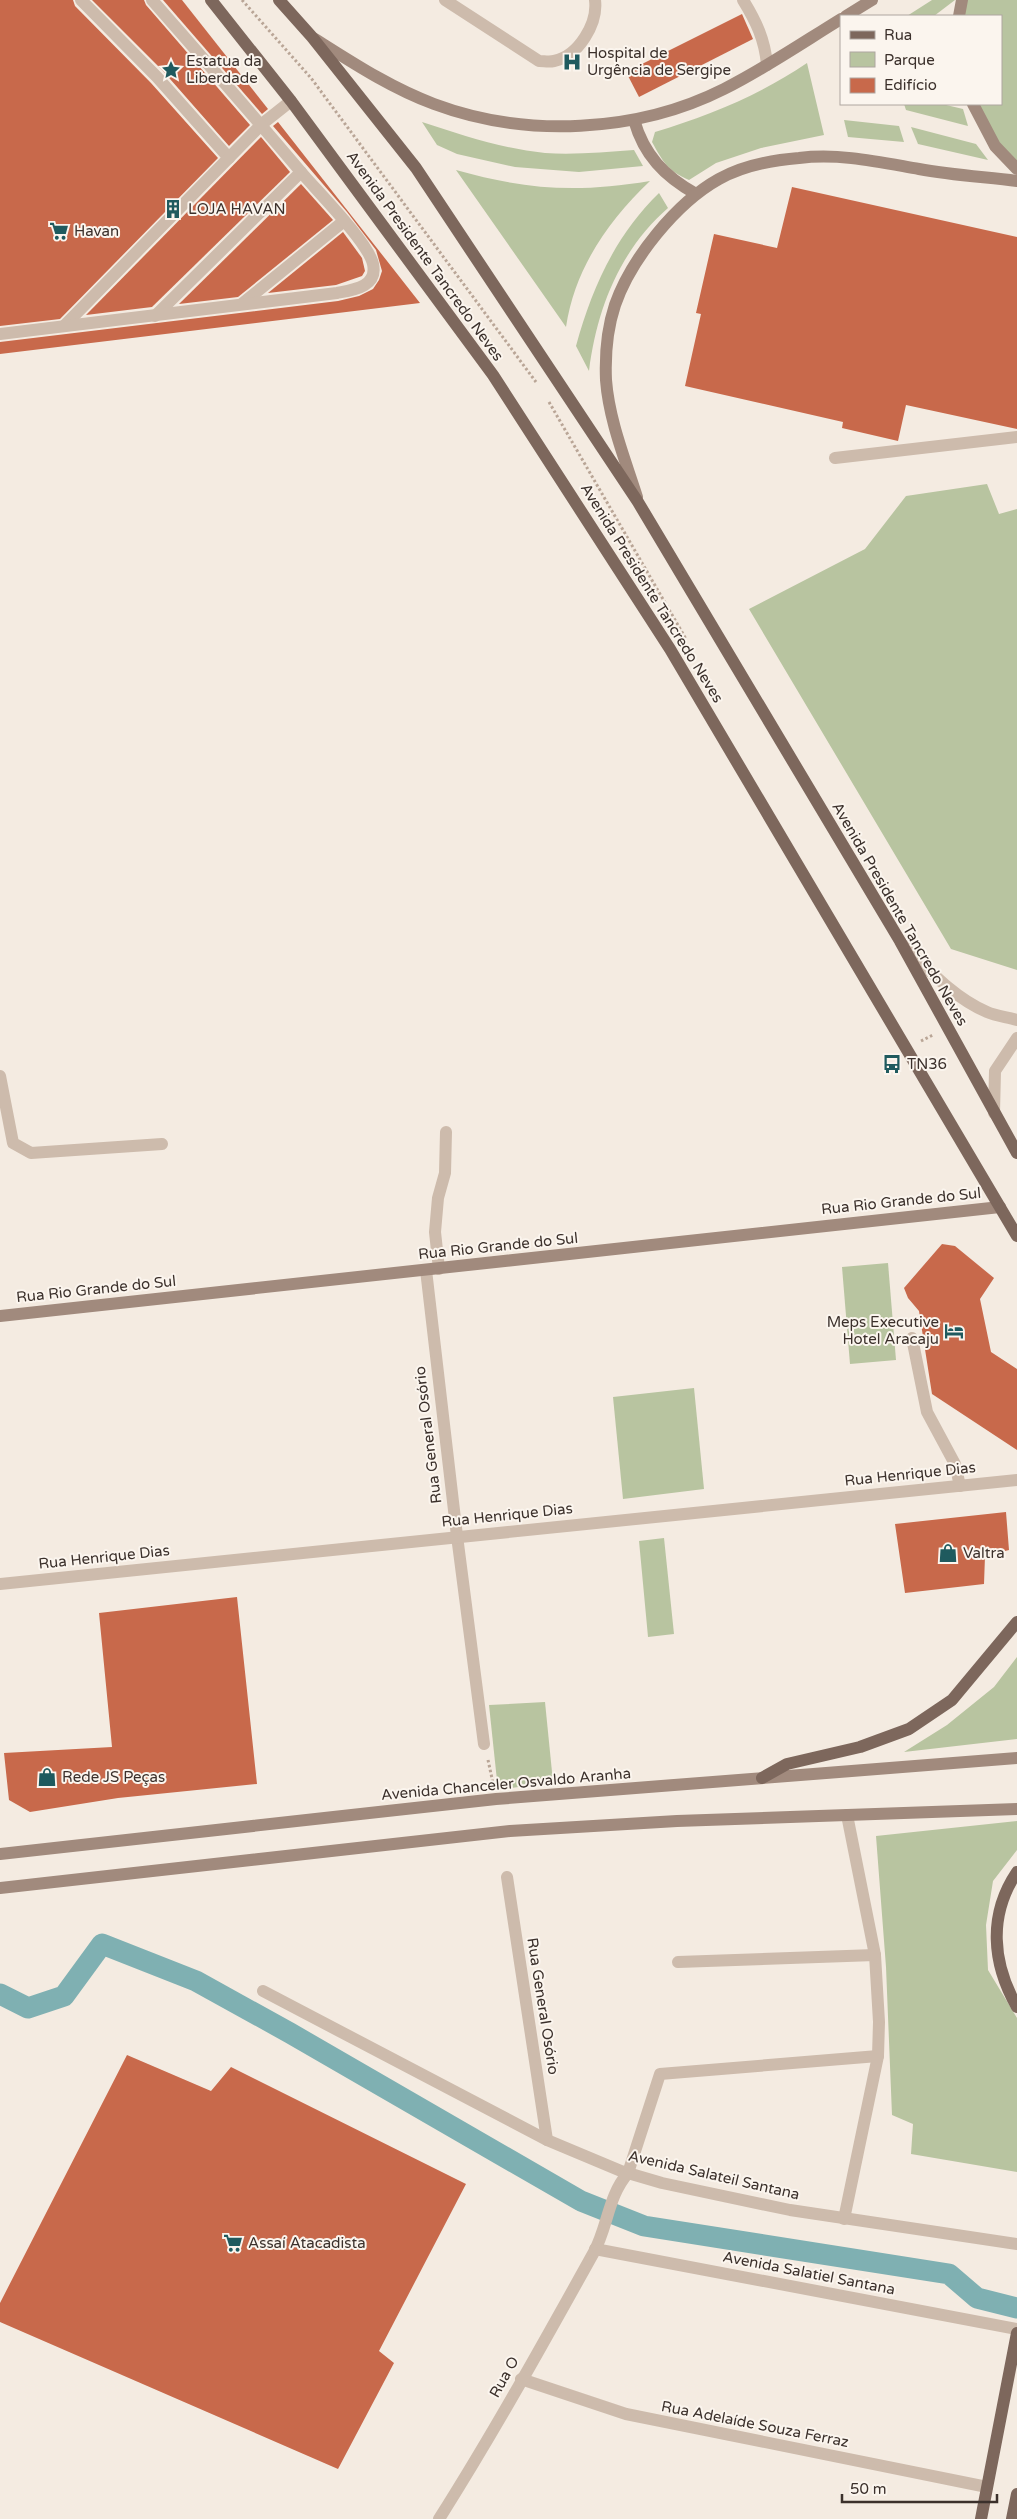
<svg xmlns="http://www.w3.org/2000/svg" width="1017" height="2519" viewBox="0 0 1017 2519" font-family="'Varela Round',sans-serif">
<rect width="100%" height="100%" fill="#f4ebe1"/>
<g fill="#b8c4a0">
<polygon points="932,0 955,0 934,16 907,16"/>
<polygon points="962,0 1017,0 1017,169 973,104 1001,104 1001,16 959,16"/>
<path d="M 807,63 L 824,135 L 761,148 L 716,163 L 689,180 C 668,171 663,162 652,142 L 655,132 C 708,116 760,95 807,63 Z"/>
<polygon points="904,104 942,104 963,109 968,126 906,110"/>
<polygon points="844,120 899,126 904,142 848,137"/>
<path d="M 422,122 C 462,135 503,149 545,153 C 575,155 604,152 634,150 L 643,166 L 579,172 L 515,167 L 457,154 L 437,145 Z"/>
<polygon points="911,127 976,144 988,160 918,144"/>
<path d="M 456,170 C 527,190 577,193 650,181 C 608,221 575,268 566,327 Z"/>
<path d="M 659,193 L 668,208 C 620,250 597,308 589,371 L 576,346 C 592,288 615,236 659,193 Z"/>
<polygon points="987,484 999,514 1017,509 1017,970 951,949 749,609 865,549 906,496"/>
<polygon points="888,1263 896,1360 850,1364 842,1267"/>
<polygon points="694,1388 704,1489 623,1499 613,1397"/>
<polygon points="664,1538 674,1634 648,1637 639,1541"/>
<polygon points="1017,1657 1017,1739 904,1752 947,1725 994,1687"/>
<polygon points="545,1702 553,1782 498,1790 489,1705"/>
<polygon points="1017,1821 1017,1850 993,1881 986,1925 988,1970 1017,2018 1017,2172 911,2154 913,2124 892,2115 886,1967 876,1836"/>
</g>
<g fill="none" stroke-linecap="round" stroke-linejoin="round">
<polyline stroke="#7fb0b2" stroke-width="21" points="0,1994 28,2008 64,1996 102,1944 196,1981 290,2033 581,2201 644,2226 949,2274 977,2298 1017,2308"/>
</g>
<g fill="#c8694b">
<polygon points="0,0 73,0 75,6 151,83 218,158 60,319 0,326"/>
<polygon points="92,0 144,0 146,5 250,125 229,146 163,71"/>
<polygon points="163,0 182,0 268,109 262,114"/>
<polygon points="742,14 753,39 639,97 626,72"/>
<polygon points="278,122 420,303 0,354 0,342 338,301 359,296 373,289 379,280 382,271 376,250 347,212 273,126"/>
<polygon points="261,137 290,172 152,307 86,315"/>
<polygon points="301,184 333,220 238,297 179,304"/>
<polygon points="792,187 1017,237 1017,429 906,405 898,441 842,428 843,422 685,386 701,314 696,313 714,234 777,248"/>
<polygon points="343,232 362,258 365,271 362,276 336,285 268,293"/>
<polygon points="942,1244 955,1246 994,1278 980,1299 991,1352 1017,1369 1017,1450 932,1394 919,1311 908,1298 904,1288"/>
<polygon points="1006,1512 1009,1550 985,1556 984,1584 905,1593 895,1524"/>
<polygon points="237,1597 257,1784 118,1798 30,1812 9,1800 4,1753 112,1747 99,1613"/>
<polygon points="127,2055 211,2091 231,2067 466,2184 379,2351 394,2363 338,2469 0,2322 0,2303"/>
</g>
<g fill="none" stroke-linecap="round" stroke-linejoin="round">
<g stroke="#b9a596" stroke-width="3" stroke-dasharray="2.5 2.5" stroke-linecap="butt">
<polyline points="242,0 311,78 536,382"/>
<polyline points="549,402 686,639"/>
<polyline points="921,1041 933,1035"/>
<polyline points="488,1760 493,1783"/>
</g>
<g stroke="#cdbbac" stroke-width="12">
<polyline points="81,0 157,77 229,158"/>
<path d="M 445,0 L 539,61 C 544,61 549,62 554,61 C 579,56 598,23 595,0"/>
<path d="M 743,0 C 756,21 765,40 767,65"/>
<polyline points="243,303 344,221"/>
<polyline points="155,316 301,172"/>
<polyline points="65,325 262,124 291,101"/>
<path d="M 0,334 L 337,293 C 353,290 378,287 373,264 C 368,242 317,191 301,172 C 252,114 202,57 152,0"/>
<polyline points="835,458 1017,437"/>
<polyline points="0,1076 13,1143 31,1153 162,1144"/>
<polyline points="439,1269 435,1232 438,1198 445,1173 446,1132"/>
<polyline points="912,1338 927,1412 955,1464 960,1486"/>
</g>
<g stroke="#cdbbac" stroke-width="12">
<path d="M 905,946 C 929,970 954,998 987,1012 C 996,1016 1007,1017 1017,1020"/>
<polyline points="994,1113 995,1071 1017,1038"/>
<polyline points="426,1270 457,1536 484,1744"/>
<polyline points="0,1584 1017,1480"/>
<polyline points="507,1877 547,2140"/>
<polyline points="678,1962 875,1955"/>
<polyline points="263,1991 547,2140 621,2171 662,2183 790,2210 1017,2244"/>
<polyline points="844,2219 878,2056 879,2022 875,1955 847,1815"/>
<polyline points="595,2249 1017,2329"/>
<polyline points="521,2379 626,2414 987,2487"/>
<path d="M 439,2519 C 494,2432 544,2342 594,2252 C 608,2226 608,2196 628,2173 L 660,2074 L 878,2056"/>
</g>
<g stroke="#a18a7d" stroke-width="12">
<polyline points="846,16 872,0"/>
<polyline points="959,16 962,0"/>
<path d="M 315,39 C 353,63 391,88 434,104 C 525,138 637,133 724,89 C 764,69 802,43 841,19"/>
<polyline points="973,104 995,146 1017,169"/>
<path d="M 634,120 C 644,155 664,176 696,194"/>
<path d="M 637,497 C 625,459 609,420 606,380 C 605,356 607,329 615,305 C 631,259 676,203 719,179 C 742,166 773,160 799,158 C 840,153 879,162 919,169 C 951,175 985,177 1017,181"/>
<polyline points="0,1316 1000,1207"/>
<polyline points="0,1854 496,1799 1017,1758"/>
<polyline points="0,1888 510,1831 677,1821 1017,1809"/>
</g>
<g stroke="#7d675c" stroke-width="12">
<polyline points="211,0 291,101 493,375 670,649 1017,1236"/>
<polyline points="279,0 312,37 416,168 638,502 900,941 1017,1153"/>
<polyline points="762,1778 787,1764 860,1747 909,1729 952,1700 1017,1622"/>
<path d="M 1017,1872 C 988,1915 992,1963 1017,2007"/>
<polyline points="981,2519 1017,2333"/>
<polyline points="1012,2519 1017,2494"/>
</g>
</g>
<defs>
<g id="hospital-bare" transform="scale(1.5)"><path d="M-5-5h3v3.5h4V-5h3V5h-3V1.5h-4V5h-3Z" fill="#1f5a5e" stroke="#fbf5ee" stroke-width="2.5" paint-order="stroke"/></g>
<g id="sight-bare" transform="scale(1.5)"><path d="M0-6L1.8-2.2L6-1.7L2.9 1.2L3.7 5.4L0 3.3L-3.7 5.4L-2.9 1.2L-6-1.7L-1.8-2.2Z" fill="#1f5a5e" stroke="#fbf5ee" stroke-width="2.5" paint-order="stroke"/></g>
<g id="building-bare" transform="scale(1.5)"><path d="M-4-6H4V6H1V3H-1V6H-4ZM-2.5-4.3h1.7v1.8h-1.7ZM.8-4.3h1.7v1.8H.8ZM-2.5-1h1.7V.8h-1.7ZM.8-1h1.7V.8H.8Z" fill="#1f5a5e" stroke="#fbf5ee" stroke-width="2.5" paint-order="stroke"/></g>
<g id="supermarket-bare" transform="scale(1.5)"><path d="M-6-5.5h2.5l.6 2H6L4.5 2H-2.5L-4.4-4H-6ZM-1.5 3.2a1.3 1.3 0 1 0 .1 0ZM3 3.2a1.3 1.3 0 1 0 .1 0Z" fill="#1f5a5e" stroke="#fbf5ee" stroke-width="2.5" paint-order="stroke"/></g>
<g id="bus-bare" transform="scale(1.5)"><path d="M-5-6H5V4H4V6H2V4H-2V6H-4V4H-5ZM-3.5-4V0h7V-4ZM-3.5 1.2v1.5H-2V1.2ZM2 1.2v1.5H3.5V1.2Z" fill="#1f5a5e" stroke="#fbf5ee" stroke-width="2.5" paint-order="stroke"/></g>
<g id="hotel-bare" transform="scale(1.5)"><path d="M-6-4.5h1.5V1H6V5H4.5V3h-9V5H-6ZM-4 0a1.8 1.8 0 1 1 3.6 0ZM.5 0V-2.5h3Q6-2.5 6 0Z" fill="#1f5a5e" stroke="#fbf5ee" stroke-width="2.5" paint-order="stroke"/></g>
<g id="shop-bare" transform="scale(1.5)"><path d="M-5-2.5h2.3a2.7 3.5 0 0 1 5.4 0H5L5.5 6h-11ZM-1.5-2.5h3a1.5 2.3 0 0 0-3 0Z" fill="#1f5a5e" stroke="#fbf5ee" stroke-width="2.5" paint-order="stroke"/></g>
</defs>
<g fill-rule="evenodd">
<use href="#hospital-bare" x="572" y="62"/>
<use href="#sight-bare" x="171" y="70"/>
<use href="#building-bare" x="173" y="209"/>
<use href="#supermarket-bare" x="59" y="231"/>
<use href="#bus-bare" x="892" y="1064"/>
<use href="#hotel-bare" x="954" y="1331"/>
<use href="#shop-bare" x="948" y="1553"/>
<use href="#shop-bare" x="47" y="1777"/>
<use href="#supermarket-bare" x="233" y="2243"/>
</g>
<g text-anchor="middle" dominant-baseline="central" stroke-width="4" stroke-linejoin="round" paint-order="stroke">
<g font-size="15" fill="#3b302b" stroke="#fbf5ee" text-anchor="start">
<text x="587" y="53">Hospital de<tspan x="587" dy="17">Urgência de Sergipe</tspan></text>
<text x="186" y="61">Estatua da<tspan x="186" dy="17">Liberdade</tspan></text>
<text x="188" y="209">LOJA HAVAN</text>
<text x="74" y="231">Havan</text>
<text x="907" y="1064">TN36</text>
<text x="939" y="1322" text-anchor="end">Meps Executive<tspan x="939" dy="17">Hotel Aracaju</tspan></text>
<text x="963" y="1553">Valtra</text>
<text x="62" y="1777">Rede JS Peças</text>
<text x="248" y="2243">Assaí Atacadista</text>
</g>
<g font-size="15" fill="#3b302b" stroke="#fbf5ee">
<text transform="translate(425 256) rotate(54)">Avenida Presidente Tancredo Neves</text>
<text transform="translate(652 593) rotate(58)">Avenida Presidente Tancredo Neves</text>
<text transform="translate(900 914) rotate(60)">Avenida Presidente Tancredo Neves</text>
<text transform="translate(901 1201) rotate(-6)">Rua Rio Grande do Sul</text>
<text transform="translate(498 1246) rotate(-6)">Rua Rio Grande do Sul</text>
<text transform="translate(96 1289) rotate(-6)">Rua Rio Grande do Sul</text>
<text transform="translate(428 1435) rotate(-97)">Rua General Osório</text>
<text transform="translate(910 1474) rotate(-6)">Rua Henrique Dias</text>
<text transform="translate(507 1515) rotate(-6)">Rua Henrique Dias</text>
<text transform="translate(104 1557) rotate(-6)">Rua Henrique Dias</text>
<text transform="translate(506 1784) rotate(-5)">Avenida Chanceler Osvaldo Aranha</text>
<text transform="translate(543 2006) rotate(81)">Rua General Osório</text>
<text transform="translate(714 2175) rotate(13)">Avenida Salateil Santana</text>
<text transform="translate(809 2273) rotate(11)">Avenida Salatiel Santana</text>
<text transform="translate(504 2377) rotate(-61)">Rua O</text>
<text transform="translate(755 2424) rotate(11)">Rua Adelaíde Souza Ferraz</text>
</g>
</g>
<rect x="840" y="15" width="162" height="90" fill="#fbf5ee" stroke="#aea6a0"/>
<rect x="850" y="31" width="25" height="8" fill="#7d675c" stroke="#aea6a0"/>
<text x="884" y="40" font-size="15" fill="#3b302b">Rua</text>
<rect x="850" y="52" width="25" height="15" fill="#b8c4a0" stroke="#aea6a0"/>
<text x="884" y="65" font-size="15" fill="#3b302b">Parque</text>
<rect x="850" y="78" width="25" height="15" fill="#c8694b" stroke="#aea6a0"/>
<text x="884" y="90" font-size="15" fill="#3b302b">Edifício</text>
<path d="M842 2494v8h155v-8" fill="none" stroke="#3b302b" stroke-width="2.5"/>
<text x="850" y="2494" font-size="15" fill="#3b302b" stroke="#fbf5ee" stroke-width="4" paint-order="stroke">50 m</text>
</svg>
